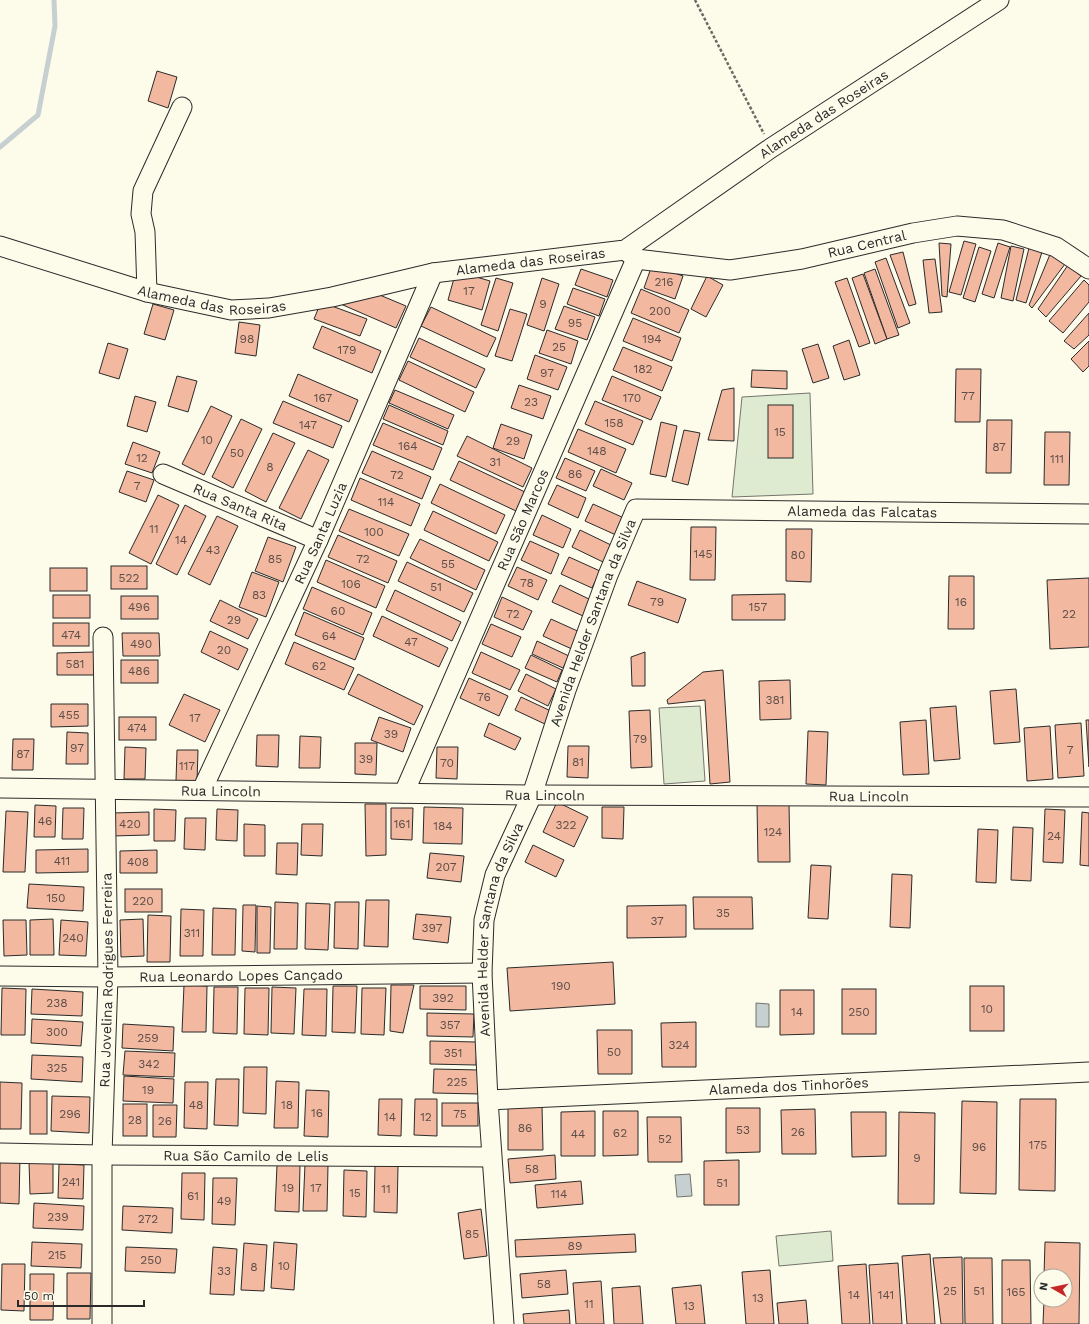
<svg xmlns="http://www.w3.org/2000/svg" width="1089" height="1324" viewBox="0 0 1089 1324" font-family="'Work Sans',sans-serif">
<rect width="100%" height="100%" fill="#fdfbea"/>
<g fill="#deebd1" stroke="#74746e">
<polygon points="810,393 813,494 732,497 742,397"/>
<polygon points="700,706 705,781 664,784 659,708"/>
<polygon points="831,1231 833,1261 779,1266 776,1236"/>
</g>
<g fill="#c7d0d0" stroke="#74746e">
<polygon points="756,1003 769,1004 769,1027 756,1027"/>
<polygon points="690,1174 692,1196 677,1197 675,1175"/>
</g>
<g fill="none" stroke-linecap="round" stroke-linejoin="round">
<polyline stroke="#c7d0d0" stroke-width="5" points="0,147 38,115 55,26 54,0"/>
</g>
<g fill="#f2b8a0" stroke="#2b2b2b">
<polygon points="157,71 177,77 168,108 148,101"/>
<polygon points="964,241 976,244 961,295 949,292"/>
<polygon points="939,243 951,244 947,297 942,296"/>
<polygon points="998,243 1010,247 994,298 982,294"/>
<polygon points="1011,246 1024,249 1013,301 1001,298"/>
<polygon points="979,247 991,251 975,302 963,298"/>
<polygon points="1029,248 1042,252 1026,303 1016,300"/>
<polygon points="903,252 916,304 909,306 890,255"/>
<polygon points="1051,252 1065,264 1032,308 1029,305"/>
<polygon points="886,258 910,323 898,328 875,262"/>
<polygon points="935,259 942,312 929,313 923,260"/>
<polygon points="652,265 683,276 675,299 644,288"/>
<polygon points="1068,265 1081,276 1046,317 1038,309"/>
<polygon points="581,269 613,280 607,297 575,285"/>
<polygon points="875,269 899,335 887,339 864,273"/>
<polygon points="456,271 490,281 482,310 448,300"/>
<polygon points="863,274 887,339 875,344 852,278"/>
<polygon points="707,276 723,285 706,317 691,309"/>
<polygon points="496,278 513,283 498,331 481,325"/>
<polygon points="542,278 559,284 544,331 527,325"/>
<polygon points="847,278 870,343 859,347 835,282"/>
<polygon points="1084,280 1089,285 1089,302 1063,333 1049,321"/>
<polygon points="573,288 605,299 599,316 567,304"/>
<polygon points="641,289 689,310 679,333 631,313"/>
<polygon points="375,293 406,306 396,328 336,302"/>
<polygon points="321,302 367,319 360,336 314,319"/>
<polygon points="153,304 174,310 165,340 144,334"/>
<polygon points="564,306 595,317 587,340 555,329"/>
<polygon points="431,307 496,338 487,357 421,326"/>
<polygon points="510,309 527,314 512,361 495,356"/>
<polygon points="1089,313 1089,335 1074,349 1064,341"/>
<polygon points="633,318 681,338 672,361 623,341"/>
<polygon points="239,322 260,325 256,356 235,353"/>
<polygon points="322,326 381,351 372,373 313,348"/>
<polygon points="547,330 578,341 571,364 539,353"/>
<polygon points="419,338 485,369 476,388 410,357"/>
<polygon points="849,340 860,375 844,380 833,346"/>
<polygon points="1089,341 1089,366 1083,372 1071,359"/>
<polygon points="108,343 128,349 119,379 99,373"/>
<polygon points="818,344 829,378 813,383 802,349"/>
<polygon points="623,347 672,367 662,391 613,370"/>
<polygon points="535,355 567,367 558,390 527,379"/>
<polygon points="408,361 474,392 465,412 399,380"/>
<polygon points="956,369 981,369 980,422 955,422"/>
<polygon points="752,370 787,371 787,389 751,387"/>
<polygon points="298,374 358,400 349,422 289,396"/>
<polygon points="177,376 197,381 188,412 168,406"/>
<polygon points="612,376 661,397 651,420 602,400"/>
<polygon points="519,385 551,396 543,419 511,408"/>
<polygon points="734,388 734,441 708,440 722,390"/>
<polygon points="395,390 454,415 448,429 389,403"/>
<polygon points="135,396 156,402 147,432 127,426"/>
<polygon points="283,401 342,426 333,448 273,423"/>
<polygon points="595,401 643,421 633,445 585,424"/>
<polygon points="389,405 448,431 443,445 383,419"/>
<rect x="768" y="405" width="25" height="53"/>
<polygon points="211,406 232,416 204,475 182,464"/>
<polygon points="241,419 262,429 233,488 212,477"/>
<polygon points="987,420 1012,420 1011,473 986,473"/>
<polygon points="661,422 677,426 666,477 650,474"/>
<polygon points="383,423 442,448 433,470 373,445"/>
<polygon points="501,424 532,435 524,459 493,448"/>
<polygon points="578,429 626,449 616,473 568,452"/>
<polygon points="684,430 700,433 688,485 672,481"/>
<polygon points="1045,432 1070,432 1069,485 1044,485"/>
<polygon points="273,433 295,443 266,502 245,491"/>
<polygon points="467,436 532,468 523,487 457,456"/>
<polygon points="133,442 160,452 152,473 125,464"/>
<polygon points="308,450 329,460 301,519 279,508"/>
<polygon points="372,451 431,477 422,499 362,473"/>
<polygon points="565,458 595,471 586,491 556,478"/>
<polygon points="459,461 525,492 516,511 450,480"/>
<polygon points="601,469 632,483 624,500 593,486"/>
<polygon points="127,471 154,480 146,502 119,492"/>
<polygon points="360,478 420,504 411,526 351,500"/>
<polygon points="440,484 505,515 496,534 431,503"/>
<polygon points="557,485 586,498 578,518 548,504"/>
<polygon points="158,495 179,505 151,564 129,553"/>
<polygon points="593,504 624,518 616,535 585,521"/>
<polygon points="185,505 206,516 177,575 156,564"/>
<polygon points="349,509 409,534 399,556 339,531"/>
<polygon points="433,511 498,542 489,561 424,530"/>
<polygon points="542,515 571,529 563,548 533,535"/>
<polygon points="217,516 238,526 210,585 188,574"/>
<polygon points="691,527 716,527 715,580 690,580"/>
<polygon points="786,529 812,529 811,582 786,581"/>
<polygon points="580,530 611,545 603,562 572,547"/>
<polygon points="338,535 397,561 388,583 328,557"/>
<polygon points="268,537 296,547 283,582 255,571"/>
<polygon points="420,539 485,570 476,590 410,558"/>
<polygon points="530,541 559,554 551,574 521,560"/>
<polygon points="569,557 600,571 592,588 561,574"/>
<polygon points="326,560 385,586 376,608 317,582"/>
<polygon points="407,562 473,593 464,612 398,581"/>
<rect x="111" y="566" width="36" height="23"/>
<polygon points="517,567 547,580 538,600 508,586"/>
<rect x="50" y="568" width="37" height="23"/>
<polygon points="252,572 279,582 266,617 239,607"/>
<polygon points="949,576 974,576 974,629 948,629"/>
<polygon points="1089,578 1089,647 1050,649 1047,580"/>
<polygon points="637,581 686,599 678,623 628,605"/>
<polygon points="560,585 591,600 583,616 552,602"/>
<polygon points="312,587 372,613 363,635 303,609"/>
<polygon points="395,590 461,622 452,641 386,610"/>
<polygon points="785,594 785,620 732,620 732,595"/>
<rect x="53" y="595" width="37" height="23"/>
<rect x="121" y="596" width="37" height="23"/>
<polygon points="502,597 532,611 523,630 494,617"/>
<polygon points="220,600 258,619 248,639 210,621"/>
<polygon points="304,612 364,638 355,660 295,635"/>
<polygon points="382,616 448,648 439,667 373,636"/>
<polygon points="551,619 582,633 574,650 543,636"/>
<rect x="53" y="623" width="36" height="23"/>
<polygon points="491,624 521,637 512,657 482,644"/>
<polygon points="210,631 248,649 238,670 201,652"/>
<polygon points="122,633 159,633 160,656 123,656"/>
<polygon points="537,641 569,656 563,668 532,654"/>
<polygon points="294,642 354,668 344,690 285,664"/>
<polygon points="94,652 94,675 57,675 57,653"/>
<polygon points="481,652 520,670 510,690 472,673"/>
<polygon points="645,652 645,686 632,686 631,657"/>
<polygon points="531,655 562,670 557,682 525,668"/>
<rect x="121" y="660" width="37" height="23"/>
<polygon points="723,670 730,782 710,784 705,700 668,704 667,700 703,672"/>
<polygon points="358,674 423,706 414,725 348,694"/>
<polygon points="526,674 556,689 548,706 518,691"/>
<polygon points="469,678 508,696 499,716 460,698"/>
<polygon points="790,680 791,719 760,720 759,681"/>
<polygon points="1016,689 1020,742 994,744 990,691"/>
<polygon points="184,694 220,710 205,742 169,725"/>
<polygon points="521,697 553,712 547,725 515,710"/>
<polygon points="51,704 88,704 88,726 51,727"/>
<polygon points="956,706 960,759 934,761 930,708"/>
<polygon points="650,710 652,767 631,768 629,711"/>
<rect x="119" y="717" width="37" height="23"/>
<polygon points="379,717 411,728 403,752 371,740"/>
<polygon points="926,720 929,774 903,775 900,722"/>
<polygon points="1086,720 1089,720 1089,767"/>
<polygon points="489,723 521,738 515,750 484,736"/>
<polygon points="1081,723 1084,776 1058,778 1055,725"/>
<polygon points="1050,726 1053,779 1027,781 1024,728"/>
<polygon points="808,731 828,732 826,785 806,784"/>
<polygon points="67,732 88,733 88,764 66,764"/>
<polygon points="257,735 279,735 278,767 256,766"/>
<polygon points="300,736 321,737 320,768 299,768"/>
<polygon points="13,739 34,739 33,770 12,770"/>
<polygon points="355,743 377,743 376,775 355,774"/>
<polygon points="568,746 589,746 588,778 567,777"/>
<polygon points="125,747 146,748 145,779 124,779"/>
<polygon points="437,747 458,747 457,779 436,778"/>
<polygon points="177,750 198,750 197,782 176,781"/>
<polygon points="557,802 588,817 574,847 543,832"/>
<polygon points="789,802 790,862 758,862 757,803"/>
<polygon points="365,804 386,804 386,855 366,856"/>
<polygon points="35,805 56,806 55,837 34,837"/>
<polygon points="424,807 463,808 462,844 423,843"/>
<polygon points="602,807 624,807 623,839 602,838"/>
<polygon points="63,808 84,808 83,839 62,839"/>
<polygon points="391,808 413,808 412,840 391,839"/>
<polygon points="154,809 176,810 175,841 154,841"/>
<polygon points="217,809 238,810 237,841 216,840"/>
<polygon points="1045,809 1065,810 1063,863 1043,862"/>
<polygon points="6,811 28,812 25,872 3,872"/>
<polygon points="149,812 149,835 112,836 112,813"/>
<polygon points="1082,812 1089,813 1089,866 1080,865"/>
<polygon points="185,818 206,818 205,850 184,849"/>
<polygon points="244,824 265,825 265,856 244,856"/>
<polygon points="302,824 323,824 322,856 301,855"/>
<polygon points="1013,827 1033,828 1031,881 1011,880"/>
<polygon points="978,829 998,830 996,883 976,882"/>
<polygon points="277,843 298,843 297,875 276,874"/>
<polygon points="533,845 564,860 556,877 525,862"/>
<polygon points="88,849 88,872 36,873 36,850"/>
<polygon points="157,850 157,873 120,873 120,851"/>
<polygon points="430,853 464,856 461,882 427,878"/>
<polygon points="811,865 831,866 828,919 808,918"/>
<polygon points="892,874 912,875 910,928 890,927"/>
<polygon points="29,884 84,887 83,911 27,908"/>
<rect x="125" y="889" width="37" height="23"/>
<polygon points="693,897 752,897 753,929 694,929"/>
<polygon points="366,900 389,900 388,947 364,946"/>
<polygon points="275,902 298,903 297,949 274,949"/>
<polygon points="335,902 359,902 358,949 334,948"/>
<polygon points="306,903 330,904 328,950 305,949"/>
<polygon points="243,905 256,905 255,952 242,951"/>
<polygon points="686,905 686,937 627,938 627,906"/>
<polygon points="257,906 271,907 270,953 257,953"/>
<polygon points="213,908 236,909 235,955 212,955"/>
<polygon points="181,909 204,910 203,956 180,956"/>
<polygon points="416,914 451,917 448,943 413,939"/>
<polygon points="148,915 171,916 170,962 147,962"/>
<polygon points="53,919 54,955 30,955 30,920"/>
<polygon points="143,919 144,956 121,957 120,920"/>
<polygon points="3,920 26,920 27,955 4,956"/>
<polygon points="61,920 88,922 86,956 59,955"/>
<polygon points="613,962 615,1004 510,1011 507,968"/>
<polygon points="184,985 207,986 206,1032 182,1032"/>
<polygon points="391,985 414,985 403,1033 390,1031"/>
<polygon points="333,986 357,986 355,1033 332,1032"/>
<polygon points="420,986 466,986 466,1010 420,1009"/>
<rect x="970" y="986" width="34" height="45"/>
<polygon points="214,987 238,987 237,1034 213,1033"/>
<polygon points="272,987 296,988 294,1034 271,1033"/>
<polygon points="2,988 26,989 25,1035 1,1035"/>
<polygon points="245,988 269,988 268,1035 244,1034"/>
<polygon points="362,988 386,988 384,1035 361,1034"/>
<polygon points="32,989 83,992 82,1016 31,1014"/>
<polygon points="304,989 327,989 326,1036 302,1035"/>
<rect x="842" y="989" width="34" height="45"/>
<polygon points="780,990 814,990 814,1034 780,1035"/>
<polygon points="427,1013 474,1014 473,1037 427,1036"/>
<polygon points="32,1019 83,1022 81,1046 31,1043"/>
<polygon points="696,1022 696,1067 662,1067 661,1023"/>
<polygon points="123,1024 174,1027 173,1051 122,1048"/>
<polygon points="597,1030 632,1030 632,1074 598,1074"/>
<polygon points="430,1041 477,1042 476,1065 430,1064"/>
<polygon points="125,1051 175,1053 174,1077 123,1075"/>
<polygon points="32,1055 83,1057 82,1082 31,1079"/>
<polygon points="244,1067 267,1067 266,1114 243,1113"/>
<polygon points="434,1069 480,1070 480,1094 433,1093"/>
<polygon points="124,1076 174,1079 173,1103 123,1101"/>
<polygon points="216,1079 239,1079 238,1126 214,1125"/>
<polygon points="276,1081 299,1082 298,1128 274,1128"/>
<polygon points="0,1082 22,1083 21,1129 0,1129"/>
<polygon points="185,1082 208,1082 207,1129 184,1128"/>
<polygon points="306,1090 329,1091 328,1137 304,1136"/>
<rect x="30" y="1091" width="17" height="43"/>
<polygon points="52,1096 90,1097 89,1133 51,1131"/>
<polygon points="379,1099 402,1099 401,1136 378,1135"/>
<polygon points="415,1099 437,1099 437,1136 414,1135"/>
<polygon points="1020,1099 1056,1099 1055,1191 1019,1190"/>
<polygon points="962,1101 997,1102 996,1194 960,1193"/>
<rect x="442" y="1103" width="36" height="23"/>
<rect x="123" y="1104" width="24" height="32"/>
<polygon points="153,1105 177,1105 176,1137 153,1137"/>
<polygon points="508,1106 542,1106 543,1150 508,1150"/>
<polygon points="726,1108 760,1108 760,1152 726,1153"/>
<polygon points="815,1109 816,1154 782,1154 781,1110"/>
<polygon points="595,1111 595,1156 561,1156 561,1112"/>
<polygon points="603,1111 638,1111 638,1155 603,1156"/>
<polygon points="851,1112 886,1112 886,1156 852,1157"/>
<polygon points="899,1112 935,1113 934,1204 898,1204"/>
<polygon points="647,1117 681,1117 682,1162 648,1162"/>
<polygon points="555,1155 556,1179 510,1183 508,1159"/>
<polygon points="0,1157 20,1157 19,1204 0,1203"/>
<polygon points="53,1160 53,1193 30,1194 29,1161"/>
<polygon points="739,1160 739,1205 704,1205 704,1161"/>
<polygon points="59,1164 84,1165 83,1199 58,1198"/>
<polygon points="305,1164 328,1165 327,1211 303,1211"/>
<polygon points="277,1165 300,1165 299,1212 275,1211"/>
<polygon points="375,1165 398,1166 397,1213 374,1212"/>
<polygon points="344,1170 367,1171 366,1217 343,1216"/>
<polygon points="182,1173 205,1173 204,1220 181,1219"/>
<polygon points="213,1178 237,1178 235,1225 212,1224"/>
<polygon points="581,1181 583,1204 537,1208 535,1185"/>
<polygon points="34,1203 84,1206 83,1230 33,1228"/>
<polygon points="123,1206 173,1208 172,1233 122,1230"/>
<polygon points="481,1209 487,1256 464,1259 458,1213"/>
<polygon points="635,1234 636,1252 516,1257 515,1240"/>
<polygon points="32,1242 82,1244 81,1268 31,1266"/>
<polygon points="274,1242 297,1244 294,1290 271,1288"/>
<polygon points="1045,1242 1080,1243 1079,1324 1043,1324 1044,1300 1065,1300 1065,1276 1044,1276"/>
<polygon points="244,1243 267,1245 264,1291 241,1290"/>
<polygon points="126,1247 177,1249 175,1273 125,1271"/>
<polygon points="213,1247 237,1249 234,1295 210,1294"/>
<polygon points="930,1254 935,1324 907,1324 902,1256"/>
<polygon points="962,1257 963,1324 941,1324 933,1258"/>
<polygon points="964,1258 992,1258 993,1324 965,1324"/>
<polygon points="1002,1260 1030,1260 1031,1324 1002,1324"/>
<polygon points="898,1263 902,1324 873,1324 869,1265"/>
<polygon points="2,1264 25,1264 24,1311 1,1310"/>
<polygon points="866,1264 870,1324 842,1324 838,1266"/>
<polygon points="566,1270 568,1294 522,1298 520,1274"/>
<polygon points="770,1270 774,1324 746,1324 742,1272"/>
<polygon points="67,1273 91,1273 90,1319 67,1319"/>
<polygon points="30,1274 54,1274 53,1320 30,1320"/>
<polygon points="601,1281 604,1324 576,1324 573,1283"/>
<polygon points="701,1285 705,1324 676,1324 672,1288"/>
<polygon points="640,1286 643,1324 614,1324 612,1288"/>
<polygon points="806,1300 808,1324 779,1324 777,1303"/>
<polygon points="569,1310 570,1324 524,1324 523,1314"/>
</g>
<g fill="none" stroke-linecap="round" stroke-linejoin="round">
<g stroke="#2b2b2b" stroke-width="21">
<g id="minor">
<path id="s1" d="M 0,246 L 147,292 L 231,310 L 269,308 L 332,297 L 433,273 L 625,250 L 771,148 L 999,0"/>
<path id="s2" d="M 636,259 L 730,270 L 802,259 L 913,233 L 957,226 L 1003,230 L 1056,247 L 1089,269"/>
<polyline points="147,292 145,232 141,214 143,191 182,107"/>
<path id="s3" d="M 163,474 L 318,540"/>
<path id="s4" d="M 0,788 L 532,795 L 1089,797"/>
<path id="s5" d="M 202,790 L 318,540 L 433,273"/>
<path id="s6" d="M 404,793 L 636,259 L 625,250"/>
<path id="s7" d="M 0,976 L 108,977 L 482,973"/>
<path id="s8" d="M 488,1100 L 1089,1072"/>
<path id="s9" d="M 0,1153 L 102,1155 L 491,1157"/>
<path id="s10" d="M 102,1324 L 102,1155 L 108,977 L 103,637"/>
<path id="s11" d="M 504,1324 L 488,1100 L 482,973 L 484,920 L 495,875 L 532,795 L 566,690 L 608,575 L 636,509 L 1089,514"/>
</g>
</g>
<polyline stroke="#6a6964" stroke-width="2.5" stroke-dasharray="3 2" stroke-linecap="butt" points="695,0 764,134"/>
<use href="#minor" stroke="#fdfbea" stroke-width="19"/>
</g>
<g text-anchor="middle" dominant-baseline="central" stroke-width="3" stroke-linejoin="round" paint-order="stroke">
<g font-size="12" fill="#5d4e48">
<text x="664" y="282">216</text>
<text x="469" y="291">17</text>
<text x="543" y="304">9</text>
<text x="660" y="311">200</text>
<text x="575" y="323">95</text>
<text x="247" y="339">98</text>
<text x="652" y="339">194</text>
<text x="559" y="347">25</text>
<text x="347" y="350">179</text>
<text x="643" y="369">182</text>
<text x="547" y="373">97</text>
<text x="968" y="396">77</text>
<text x="323" y="398">167</text>
<text x="632" y="398">170</text>
<text x="531" y="402">23</text>
<text x="614" y="423">158</text>
<text x="308" y="425">147</text>
<text x="780" y="432">15</text>
<text x="207" y="440">10</text>
<text x="513" y="441">29</text>
<text x="408" y="446">164</text>
<text x="999" y="447">87</text>
<text x="597" y="451">148</text>
<text x="237" y="453">50</text>
<text x="142" y="458">12</text>
<text x="1057" y="459">111</text>
<text x="495" y="462">31</text>
<text x="270" y="467">8</text>
<text x="575" y="474">86</text>
<text x="397" y="475">72</text>
<text x="137" y="486">7</text>
<text x="386" y="502">114</text>
<text x="154" y="529">11</text>
<text x="374" y="532">100</text>
<text x="181" y="540">14</text>
<text x="213" y="550">43</text>
<text x="703" y="554">145</text>
<text x="798" y="555">80</text>
<text x="275" y="559">85</text>
<text x="363" y="559">72</text>
<text x="448" y="564">55</text>
<text x="129" y="578">522</text>
<text x="527" y="583">78</text>
<text x="351" y="584">106</text>
<text x="436" y="587">51</text>
<text x="259" y="595">83</text>
<text x="657" y="602">79</text>
<text x="961" y="602">16</text>
<text x="139" y="607">496</text>
<text x="758" y="607">157</text>
<text x="338" y="611">60</text>
<text x="513" y="614">72</text>
<text x="1069" y="614">22</text>
<text x="234" y="620">29</text>
<text x="71" y="635">474</text>
<text x="329" y="636">64</text>
<text x="411" y="642">47</text>
<text x="141" y="644">490</text>
<text x="224" y="650">20</text>
<text x="75" y="664">581</text>
<text x="319" y="666">62</text>
<text x="139" y="671">486</text>
<text x="484" y="697">76</text>
<text x="775" y="700">381</text>
<text x="69" y="715">455</text>
<text x="195" y="718">17</text>
<text x="137" y="728">474</text>
<text x="391" y="734">39</text>
<text x="640" y="739">79</text>
<text x="77" y="748">97</text>
<text x="1070" y="750">7</text>
<text x="23" y="754">87</text>
<text x="366" y="759">39</text>
<text x="578" y="762">81</text>
<text x="447" y="763">70</text>
<text x="187" y="766">117</text>
<text x="45" y="821">46</text>
<text x="130" y="824">420</text>
<text x="402" y="824">161</text>
<text x="566" y="825">322</text>
<text x="443" y="826">184</text>
<text x="773" y="832">124</text>
<text x="1054" y="836">24</text>
<text x="62" y="861">411</text>
<text x="138" y="862">408</text>
<text x="446" y="867">207</text>
<text x="56" y="898">150</text>
<text x="143" y="901">220</text>
<text x="723" y="913">35</text>
<text x="657" y="921">37</text>
<text x="432" y="928">397</text>
<text x="192" y="933">311</text>
<text x="73" y="938">240</text>
<text x="561" y="986">190</text>
<text x="443" y="998">392</text>
<text x="57" y="1003">238</text>
<text x="987" y="1009">10</text>
<text x="797" y="1012">14</text>
<text x="859" y="1012">250</text>
<text x="450" y="1025">357</text>
<text x="57" y="1032">300</text>
<text x="148" y="1038">259</text>
<text x="679" y="1045">324</text>
<text x="614" y="1052">50</text>
<text x="453" y="1053">351</text>
<text x="149" y="1064">342</text>
<text x="57" y="1068">325</text>
<text x="457" y="1082">225</text>
<text x="148" y="1090">19</text>
<text x="196" y="1105">48</text>
<text x="287" y="1105">18</text>
<text x="317" y="1113">16</text>
<text x="70" y="1114">296</text>
<text x="460" y="1114">75</text>
<text x="390" y="1117">14</text>
<text x="426" y="1117">12</text>
<text x="135" y="1120">28</text>
<text x="165" y="1121">26</text>
<text x="525" y="1128">86</text>
<text x="743" y="1130">53</text>
<text x="798" y="1132">26</text>
<text x="620" y="1133">62</text>
<text x="578" y="1134">44</text>
<text x="665" y="1139">52</text>
<text x="1038" y="1145">175</text>
<text x="979" y="1147">96</text>
<text x="917" y="1158">9</text>
<text x="532" y="1169">58</text>
<text x="71" y="1182">241</text>
<text x="722" y="1183">51</text>
<text x="288" y="1188">19</text>
<text x="316" y="1188">17</text>
<text x="386" y="1189">11</text>
<text x="355" y="1193">15</text>
<text x="559" y="1194">114</text>
<text x="193" y="1196">61</text>
<text x="224" y="1201">49</text>
<text x="58" y="1217">239</text>
<text x="148" y="1219">272</text>
<text x="472" y="1234">85</text>
<text x="575" y="1246">89</text>
<text x="57" y="1255">215</text>
<text x="151" y="1260">250</text>
<text x="284" y="1266">10</text>
<text x="254" y="1267">8</text>
<text x="224" y="1271">33</text>
<text x="544" y="1284">58</text>
<text x="950" y="1291">25</text>
<text x="979" y="1291">51</text>
<text x="1016" y="1292">165</text>
<text x="854" y="1295">14</text>
<text x="886" y="1295">141</text>
<text x="758" y="1298">13</text>
<text x="589" y="1304">11</text>
<text x="689" y="1306">13</text>
</g>
<g font-size="14" fill="#2b2b2b" stroke="#fdfbea">
<text stroke="none"><textPath href="#s1" startOffset="880">Alameda das Roseiras</textPath></text>
<text stroke="none"><textPath href="#s2" startOffset="234">Rua Central</textPath></text>
<text stroke="none"><textPath href="#s1" startOffset="544">Alameda das Roseiras</textPath></text>
<text stroke="none"><textPath href="#s1" startOffset="220">Alameda das Roseiras</textPath></text>
<text stroke="none"><textPath href="#s3" startOffset="84">Rua Santa Rita</textPath></text>
<text stroke="none"><textPath href="#s11" startOffset="1070">Alameda das Falcatas</textPath></text>
<text stroke="none"><textPath href="#s6" startOffset="298">Rua São Marcos</textPath></text>
<text stroke="none"><textPath href="#s5" startOffset="283">Rua Santa Luzia</textPath></text>
<text stroke="none"><textPath href="#s11" startOffset="722">Avenida Helder Santana da Silva</textPath></text>
<text stroke="none"><textPath href="#s4" startOffset="221">Rua Lincoln</textPath></text>
<text stroke="none"><textPath href="#s4" startOffset="545">Rua Lincoln</textPath></text>
<text stroke="none"><textPath href="#s4" startOffset="869">Rua Lincoln</textPath></text>
<text stroke="none"><textPath href="#s11" startOffset="398">Avenida Helder Santana da Silva</textPath></text>
<text stroke="none"><textPath href="#s7" startOffset="241">Rua Leonardo Lopes Cançado</textPath></text>
<text stroke="none"><textPath href="#s10" startOffset="344">Rua Jovelina Rodrigues Ferreira</textPath></text>
<text stroke="none"><textPath href="#s8" startOffset="301">Alameda dos Tinhorões</textPath></text>
<text stroke="none"><textPath href="#s9" startOffset="246">Rua São Camilo de Lelis</textPath></text>
</g>
</g>
<g transform="translate(1053 1288) rotate(279)"><circle r="19" fill="#fdfbea" stroke="#a9a89e"/>
<path d="M0-3L7 15L0 10L-7 15Z" fill="#c62828"/>
<text y="-6" font-size="11" font-weight="bold" text-anchor="middle" fill="#2b2b2b">N</text>
</g>
<path d="M18 1300v6h126v-6" fill="none" stroke="#2b2b2b" stroke-width="2"/>
<text x="24" y="1300" font-size="12" fill="#2b2b2b" stroke="#fdfbea" stroke-width="3" paint-order="stroke">50 m</text>
</svg>
